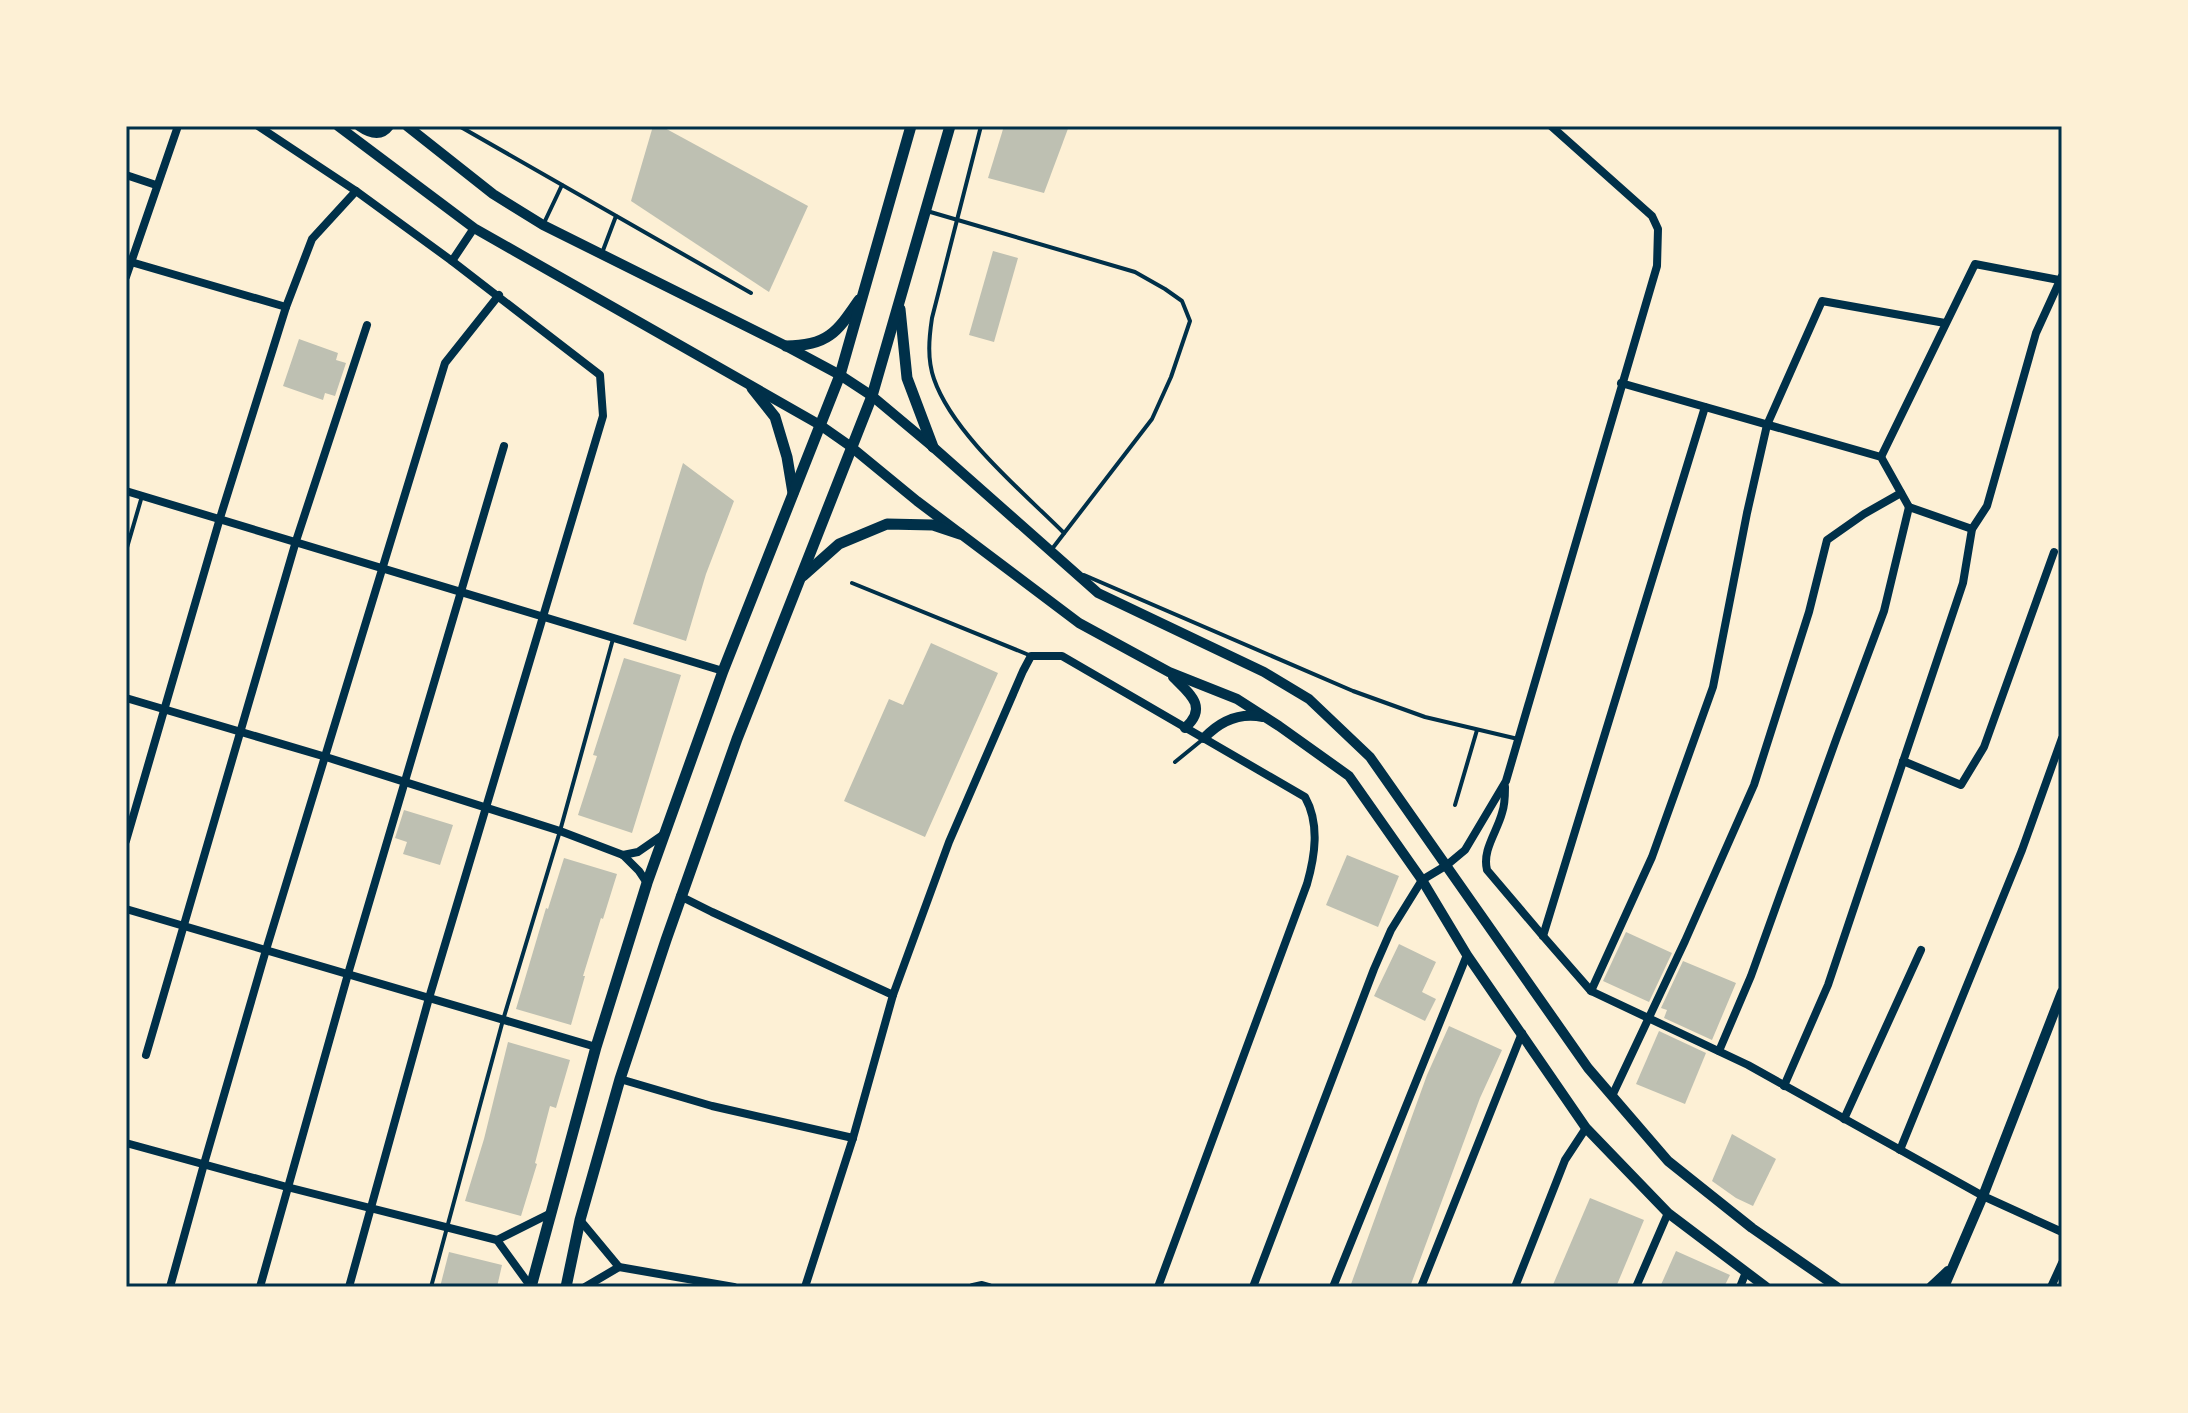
<svg xmlns="http://www.w3.org/2000/svg" width="2188" height="1413" viewBox="0 0 2188 1413" font-family="'Source Sans 3',sans-serif">
<rect width="100%" height="100%" fill="#fdf0d5"/>
<g fill="#bec0b2">
<polygon points="653,126 661,126 808,206 769,292 631,201"/>
<polygon points="1004,126 1069,126 1044,193 988,178"/>
<polygon points="993,251 1018,258 994,342 969,335"/>
<polygon points="299,339 338,353 336,360 346,363 335,396 325,393 323,400 283,386"/>
<polygon points="683,463 734,501 706,574 686,641 633,624"/>
<polygon points="931,643 998,673 925,837 844,801 889,699 903,705"/>
<polygon points="624,658 681,675 632,833 578,815 597,756 593,755"/>
<polygon points="404,810 453,825 440,865 403,854 407,842 395,838"/>
<polygon points="1347,855 1399,876 1378,927 1326,905"/>
<polygon points="564,858 617,874 603,919 601,918 583,976 585,976 571,1025 516,1009 546,908 548,909"/>
<polygon points="1626,932 1672,953 1649,1002 1603,981"/>
<polygon points="1399,944 1436,962 1422,992 1436,999 1425,1021 1374,996"/>
<polygon points="1683,961 1736,983 1712,1040 1664,1018 1667,1010 1661,1008"/>
<polygon points="1449,1026 1502,1050 1480,1098 1410,1287 1350,1287 1427,1075"/>
<polygon points="1659,1031 1706,1053 1685,1104 1636,1084"/>
<polygon points="508,1042 570,1060 556,1108 550,1106 535,1163 537,1164 521,1216 465,1201 484,1139"/>
<polygon points="1732,1134 1776,1159 1753,1206 1736,1198 1712,1181"/>
<polygon points="1590,1198 1644,1220 1616,1287 1552,1287"/>
<polygon points="1676,1251 1730,1275 1724,1287 1660,1287"/>
<polygon points="449,1252 502,1265 497,1287 440,1287"/>
</g>
<g fill="none" stroke-linecap="round" stroke-linejoin="round">
<g stroke="#003049" stroke-width="4">
<polyline points="459,126 751,293"/>
<path d="M 981,126 L 932,318 C 929,338 927,359 934,379 C 953,434 1023,492 1064,533"/>
<polyline points="927,211 1135,272 1165,289 1182,301 1190,321 1171,377 1152,419 1052,549"/>
<polyline points="544,223 562,185"/>
<polyline points="602,253 616,216"/>
<polyline points="126,551 142,496"/>
<polyline points="1084,575 1353,691 1425,717 1518,739"/>
<polyline points="852,583 1029,655"/>
<polyline points="1175,762 1202,740"/>
<polyline points="1455,805 1477,730"/>
<polyline points="431,1287 503,1020 560,831 613,639"/>
</g>
<g stroke="#003049" stroke-width="8">
<polyline points="258,126 356,191 452,261 600,375 603,416 429,998 349,1287"/>
<polyline points="126,175 156,185"/>
<polyline points="452,261 474,228"/>
<polyline points="131,262 286,307"/>
<polyline points="126,277 178,126"/>
<polyline points="1621,383 1881,457 1909,507 1972,529"/>
<polyline points="1881,457 1975,264 2059,280"/>
<polyline points="126,491 723,671"/>
<polyline points="126,698 326,757 560,831 623,855 639,871 647,883"/>
<polyline points="1903,761 1961,785 1984,747 2054,552"/>
<path d="M 1505,787 C 1505,795 1505,805 1502,813 C 1497,832 1482,850 1487,870 L 1543,936 L 1591,991 L 1748,1065 L 1983,1196 L 2062,1232"/>
<polyline points="126,841 220,518 286,307 312,239 356,191"/>
<polyline points="623,855 638,852 664,834"/>
<polyline points="680,896 712,912 893,995"/>
<polyline points="126,909 596,1047"/>
<polyline points="1543,936 1705,407"/>
<polyline points="1591,991 1652,857 1713,687 1747,513 1767,425 1822,301 1945,323"/>
<polyline points="1719,1051 1751,976 1837,737 1884,611 1909,507"/>
<polyline points="146,1055 296,541 367,325"/>
<polyline points="620,1079 712,1106 853,1138"/>
<polyline points="1784,1086 1828,985 1963,583 1972,529 1987,506 2036,333 2062,276"/>
<polyline points="1612,1096 1685,941 1754,785 1809,612 1827,540 1864,514 1901,493"/>
<polyline points="1844,1119 1921,950"/>
<polyline points="126,1143 287,1187 497,1240 531,1287"/>
<polyline points="1900,1150 2022,850 2062,738"/>
<polyline points="580,1220 619,1267 734,1287"/>
<polyline points="497,1240 551,1213"/>
<polyline points="170,1287 204,1164 266,950 445,363 499,295"/>
<polyline points="260,1287 348,974 504,446"/>
<polyline points="585,1287 619,1267"/>
<path d="M 805,1287 L 853,1138 L 893,995 L 949,842 L 1023,671 L 1031,656 L 1062,656 L 1305,797 C 1320,824 1315,856 1307,884 L 1158,1287"/>
<polyline points="973,1287 982,1285 989,1287"/>
<polyline points="1253,1287 1374,969 1391,930 1422,880 1447,865 1465,850 1506,781 1657,266 1658,229 1652,216 1551,126"/>
<polyline points="1333,1287 1467,955"/>
<polyline points="1421,1287 1522,1033"/>
<polyline points="1515,1287 1565,1160 1586,1128"/>
<polyline points="1636,1287 1668,1213"/>
<polyline points="1740,1287 1746,1272"/>
<polyline points="2051,1287 2062,1263"/>
</g>
<g stroke="#003049" stroke-width="10">
<polyline points="338,126 474,228 820,425 850,446 917,501 1079,623 1169,672 1237,699 1279,726 1349,776 1422,880 1467,955 1586,1128 1668,1213 1766,1287"/>
<path d="M 359,126 C 369,133 380,138 389,126"/>
<polyline points="407,126 493,194 543,225 786,346 840,375 872,396 933,447 1098,593 1264,672 1309,699 1370,757 1588,1068 1668,1161 1752,1228 1837,1287"/>
<path d="M 1173,677 C 1189,693 1209,707 1185,728"/>
<path d="M 1204,738 C 1220,721 1239,712 1263,717"/>
<polyline points="1931,1287 1948,1271"/>
<polyline points="1944,1287 1983,1196 2062,992"/>
</g>
<g stroke="#003049" stroke-width="11">
<polyline points="900,309 907,378 933,447"/>
<path d="M 786,346 C 828,346 837,332 859,300"/>
<polyline points="752,388 775,417 787,457 793,493"/>
<polyline points="803,576 839,544 887,524 933,525 960,534"/>
<polyline points="531,1287 596,1047 647,883 723,671 840,375 911,126"/>
<polyline points="566,1287 580,1220 620,1079 666,940 737,739 872,396 950,126"/>
</g>
</g>
<rect width="2188" height="1413" fill="none" stroke="#fdf0d5" stroke-width="256"/>
<rect x="128" y="128" width="1932" height="1157" fill="none" stroke="#003049" stroke-width="3"/>
</svg>
